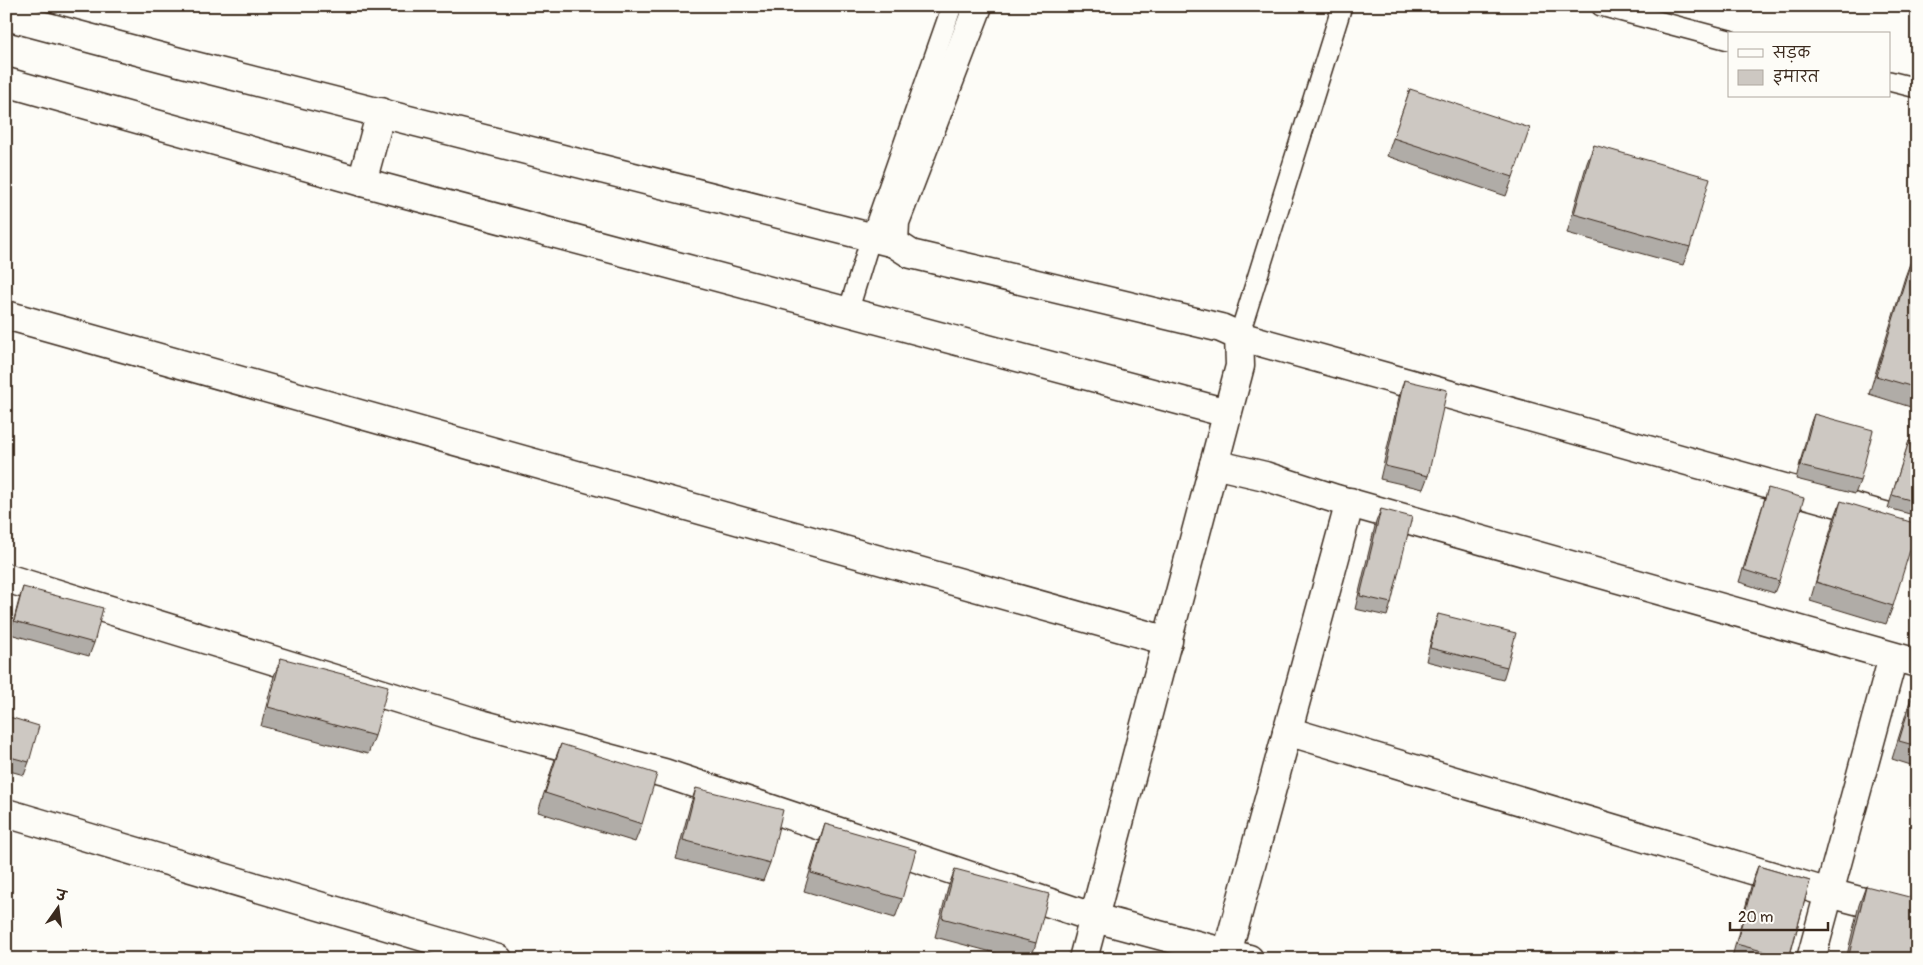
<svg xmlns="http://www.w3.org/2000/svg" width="1923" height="965" viewBox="0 0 1923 965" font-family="Pangolin,'Playpen Sans Deva',sans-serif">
<rect width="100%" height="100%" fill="#fdfcf7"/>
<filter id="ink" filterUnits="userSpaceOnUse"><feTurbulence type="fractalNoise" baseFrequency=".02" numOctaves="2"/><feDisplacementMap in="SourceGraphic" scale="10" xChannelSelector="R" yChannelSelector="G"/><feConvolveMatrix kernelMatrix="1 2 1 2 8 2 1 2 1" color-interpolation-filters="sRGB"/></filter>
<g filter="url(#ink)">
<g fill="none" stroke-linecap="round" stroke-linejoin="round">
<g stroke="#3b2a1e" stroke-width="22">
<g id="service">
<polyline points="1601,6 1729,40"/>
<polyline points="1889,81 1917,88"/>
<polyline points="848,312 871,237 952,6"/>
<polyline points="1239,336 1342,6"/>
</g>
</g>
<g stroke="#3b2a1e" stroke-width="31">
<g id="minor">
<polyline points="6,16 183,63 894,243"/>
<polyline points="6,82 362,182 1227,413"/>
<polyline points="362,182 381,112"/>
<polyline points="6,315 1168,641"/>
<polyline points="1239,336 1917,525"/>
<polyline points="1214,464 1265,476 1336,499 1917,663"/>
<polyline points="6,578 477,723 664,773 1095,918"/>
<polyline points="1287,731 1829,893 1917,916"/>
<polyline points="6,813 498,959"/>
<polyline points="1227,953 1350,502"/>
<polyline points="1811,959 1893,657"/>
</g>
</g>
<g stroke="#3b2a1e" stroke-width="31">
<polyline id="tertiary" points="1095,918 1249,959"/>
</g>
<g stroke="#3b2a1e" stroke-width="31">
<polyline id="secondary" points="978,6 895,222 894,243 911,254 1221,328 1239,336 1240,366 1083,959"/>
</g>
<use href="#service" stroke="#fdfcf7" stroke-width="19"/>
<use href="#minor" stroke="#fdfcf7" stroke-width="28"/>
<use href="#tertiary" stroke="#fdfcf7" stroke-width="28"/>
<use href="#secondary" stroke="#fdfcf7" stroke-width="28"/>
</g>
<g fill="#b0aca7" stroke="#3b2a1e">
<polygon points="307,6 319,6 317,10"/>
<polygon points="1410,89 1513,177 1506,196 1387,156"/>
<polygon points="1594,145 1690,247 1683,265 1567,233 1587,163"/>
<polygon points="1912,258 1917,260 1917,409 1869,394 1905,277"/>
<polygon points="1404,380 1428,476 1423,489 1380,479 1400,393"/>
<polygon points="1814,414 1860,481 1855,494 1796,479 1809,427"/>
<polygon points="1909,441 1917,444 1917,516 1888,508"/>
<polygon points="1768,488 1779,581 1774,593 1739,582 1764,501"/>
<polygon points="1841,501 1893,606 1886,624 1810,601 1834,519"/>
<polygon points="1381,509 1391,603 1387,616 1355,609 1376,522"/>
<polygon points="23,587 94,643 89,656 10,634 19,600"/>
<polygon points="1438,614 1507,667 1503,680 1426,661 1434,627"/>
<polygon points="281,658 375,736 368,754 261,726 274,676"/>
<polygon points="1917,678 1917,767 1892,759"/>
<polygon points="6,716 29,762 24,775 6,770"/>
<polygon points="561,744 642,824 635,842 538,812 554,762"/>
<polygon points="696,788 770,863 763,881 676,859 690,806"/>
<polygon points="825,824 902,899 895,918 804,891 819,842"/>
<polygon points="1758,866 1810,881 1789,959 1739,959 1732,957 1753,879"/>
<polygon points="955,869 1036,943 1031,959 1018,959 935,937 948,888"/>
<polygon points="1866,886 1917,959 1846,959 1859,905"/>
</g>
<g fill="#cdc8c2" stroke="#3b2a1e">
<polygon points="1410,89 1530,128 1513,177 1393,138"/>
<polygon points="1594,145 1710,178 1690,247 1574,214"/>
<polygon points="1912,258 1917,260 1917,388 1876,376"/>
<polygon points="1404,380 1447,390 1428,476 1385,466"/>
<polygon points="1814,414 1873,430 1860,481 1800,466"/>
<polygon points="1909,441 1917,444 1917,502 1892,495"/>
<polygon points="1768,488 1804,498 1779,581 1744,570"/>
<polygon points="1841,501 1917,524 1917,527 1893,606 1816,582"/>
<polygon points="1381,509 1412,517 1391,603 1360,596"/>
<polygon points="23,587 103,608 94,643 14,621"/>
<polygon points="1438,614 1516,633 1507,667 1430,648"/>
<polygon points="281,658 388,686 375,736 268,707"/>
<polygon points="1917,681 1917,746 1899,741"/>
<polygon points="6,716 39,726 29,762 6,756"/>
<polygon points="561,744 657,774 642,824 545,793"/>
<polygon points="696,788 783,810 770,863 683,840"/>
<polygon points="825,824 916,850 902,899 811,873"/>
<polygon points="1758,866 1810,881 1789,958 1736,944"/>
<polygon points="955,869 1049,894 1036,943 942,918"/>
<polygon points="1866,886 1917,899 1917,959 1848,959"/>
<polygon points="1635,951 1662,959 1633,959"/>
</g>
</g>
<rect width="1923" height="965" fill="none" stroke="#fdfcf7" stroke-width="25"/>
<rect x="12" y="12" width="1898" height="940" fill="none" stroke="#3b2a1e" stroke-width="2" filter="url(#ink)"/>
<rect x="1728" y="32" width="162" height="65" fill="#fdfcf7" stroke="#afa8a0"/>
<rect x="1738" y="49" width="25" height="8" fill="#fdfcf7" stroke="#afa8a0"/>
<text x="1773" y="58" font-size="15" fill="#3b2a1e">सड़क</text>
<rect x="1738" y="70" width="25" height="15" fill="#cdc8c2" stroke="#afa8a0"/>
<text x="1773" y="82" font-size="15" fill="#3b2a1e">इमारत</text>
<g transform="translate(58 908) rotate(14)" stroke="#fdfcf7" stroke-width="4" paint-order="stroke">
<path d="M0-4L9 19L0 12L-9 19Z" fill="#3b2a1e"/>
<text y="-8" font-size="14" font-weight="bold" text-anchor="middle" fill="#3b2a1e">उ</text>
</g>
<path d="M1730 922v8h98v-8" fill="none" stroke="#3b2a1e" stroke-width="2.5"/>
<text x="1738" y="922" font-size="15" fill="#3b2a1e" stroke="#fdfcf7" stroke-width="4" paint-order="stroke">20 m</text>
</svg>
